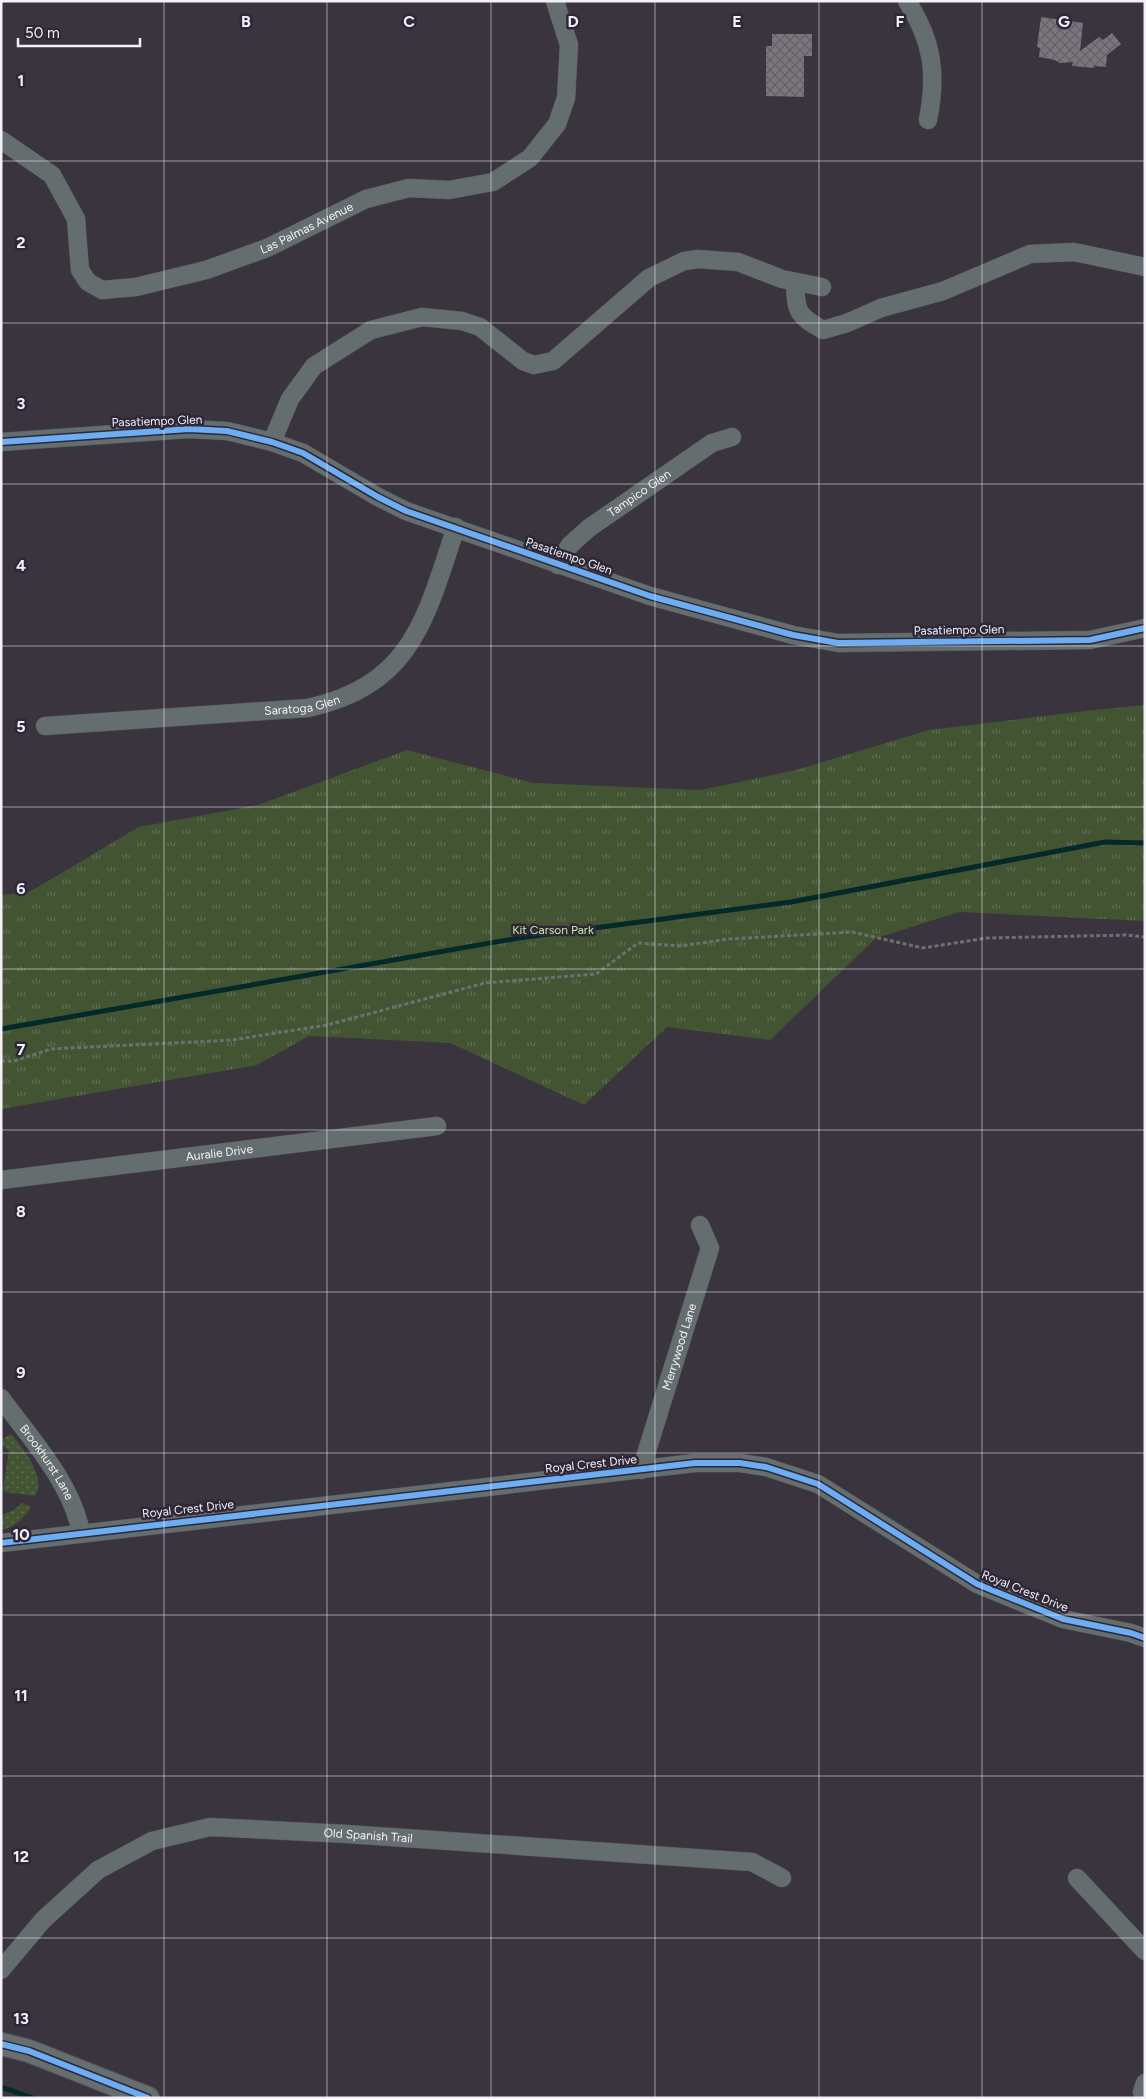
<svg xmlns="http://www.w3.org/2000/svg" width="1146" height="2099" viewBox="0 0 1146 2099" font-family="Figtree,sans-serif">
<defs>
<pattern id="grass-dots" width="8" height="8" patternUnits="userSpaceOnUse" patternTransform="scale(1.25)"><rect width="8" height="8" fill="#435433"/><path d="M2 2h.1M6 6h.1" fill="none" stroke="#5f6d51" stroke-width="1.8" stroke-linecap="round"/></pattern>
<pattern id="park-tufts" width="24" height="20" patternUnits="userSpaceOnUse" patternTransform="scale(1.25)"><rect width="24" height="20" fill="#435433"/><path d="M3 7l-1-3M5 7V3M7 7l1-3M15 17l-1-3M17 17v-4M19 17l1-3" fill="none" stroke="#5f6d51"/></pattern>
<pattern id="building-cross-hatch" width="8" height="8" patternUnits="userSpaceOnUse" patternTransform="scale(1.25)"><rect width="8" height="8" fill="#7a767e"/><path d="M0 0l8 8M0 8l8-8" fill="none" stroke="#646167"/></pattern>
</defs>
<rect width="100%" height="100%" fill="#39343e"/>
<g fill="url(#grass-dots)">
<path d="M 11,1434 C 22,1446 48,1480 35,1496 L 5,1492 L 3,1489 L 9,1450 L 2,1445 L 4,1438 Z"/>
<path d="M 22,1503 L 31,1507 C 24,1519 15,1527 1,1530 L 1,1515 L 14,1510 Z"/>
</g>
<polygon fill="url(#park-tufts)" points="1145,705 1145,921 959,912 876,938 770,1040 667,1027 584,1105 450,1043 309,1036 257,1065 1,1109 1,895 31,891 139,827 258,805 407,750 534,783 701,790 796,770 929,730 1085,711"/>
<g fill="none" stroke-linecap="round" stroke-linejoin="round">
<g stroke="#05292b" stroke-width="5">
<polyline points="1,1029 519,938 791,902 1105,842 1145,843"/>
<polyline points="1,2087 33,2098"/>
</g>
</g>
<g fill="url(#building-cross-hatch)">
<polygon points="1041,17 1083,23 1080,51 1099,37 1103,40 1112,33 1121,44 1107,55 1106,67 1094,66 1094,68 1072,66 1073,62 1060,63 1055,60 1039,57 1040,48 1037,47"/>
<polygon points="772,34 812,34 812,56 804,56 804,97 766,96 766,46 772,46"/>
</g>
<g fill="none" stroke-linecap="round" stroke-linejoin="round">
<g stroke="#57535b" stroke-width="19">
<g id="minor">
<path d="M 907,1 C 933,41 937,74 928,120"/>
<path id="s1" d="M 1,140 L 52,175 L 76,219 L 80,270 L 88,282 L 102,290 L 136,287 L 206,270 L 267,248 L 366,199 L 409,188 L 449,190 L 493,182 L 530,158 L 557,124 L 566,98 L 569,45 L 555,1"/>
<path d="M 795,282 C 796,312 797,315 823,330 L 847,323 L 881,308 L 943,291 L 1030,254 L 1074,252 L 1145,267"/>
<polyline points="1,442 189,429 227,431 272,442 303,453 378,497 406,511 650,596 793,635 838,643 1090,640 1145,628"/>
<polyline points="272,442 290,399 314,366 371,330 422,317 462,321 480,327 523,361 534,365 553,361 649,278 684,261 698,259 738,262 782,279 822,287"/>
<path id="s2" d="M 558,565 L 570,545 L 589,528 L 712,443 L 732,437"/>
<path id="s3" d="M 45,726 L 308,708 C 413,685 426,617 456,527"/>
<path id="s4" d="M 1,1180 L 437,1126"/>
<path id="s5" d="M 1,1398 C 31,1439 71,1482 81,1532"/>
<path id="s6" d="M 641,1470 L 710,1248 L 700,1225"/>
<polyline points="1,1543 695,1463 740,1463 766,1467 818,1484 977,1584 1063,1619 1131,1633 1145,1638"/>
<polyline points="1077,1878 1145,1951"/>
<path id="s7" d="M 1,1970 L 43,1920 L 98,1870 L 152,1841 L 210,1827 L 347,1834 L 752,1862 L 782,1878"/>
<polyline points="1142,2092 1145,2083"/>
</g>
</g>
<g stroke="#57535b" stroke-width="24">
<polyline id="major" points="1,2044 29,2051 148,2098"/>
</g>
<polyline stroke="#6c7071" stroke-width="3" stroke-dasharray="4 2.5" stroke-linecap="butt" points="1,1061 14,1061 51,1049 232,1040 327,1025 485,983 596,974 638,943 680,946 729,939 852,932 923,948 987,938 1127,935 1145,937"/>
<use href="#minor" stroke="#656e6e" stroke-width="18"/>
<use href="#major" stroke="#676e70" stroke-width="22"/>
<g stroke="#2e2737" stroke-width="9">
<g id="cycleway">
<polyline points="1,442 189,429 227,431 272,442 303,453 378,497 406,511 650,596 793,635 838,643 1090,640 1145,628"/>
<polyline points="1,1543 695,1463 740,1463 766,1467 818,1484 977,1584 1063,1619 1131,1633 1145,1638"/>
<polyline points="1,2044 29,2051 148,2098"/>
</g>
</g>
<use href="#cycleway" stroke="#6dadf4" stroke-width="6"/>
</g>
<path fill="none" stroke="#f3f0fa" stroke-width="1" stroke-opacity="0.55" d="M 164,1 L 164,2098M 327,1 L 327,2098M 491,1 L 491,2098M 655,1 L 655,2098M 819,1 L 819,2098M 982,1 L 982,2098M 1,161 L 1145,161M 1,323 L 1145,323M 1,484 L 1145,484M 1,646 L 1145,646M 1,807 L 1145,807M 1,969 L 1145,969M 1,1130 L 1145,1130M 1,1292 L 1145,1292M 1,1453 L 1145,1453M 1,1615 L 1145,1615M 1,1776 L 1145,1776M 1,1938 L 1145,1938"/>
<g text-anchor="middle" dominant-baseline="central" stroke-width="5" stroke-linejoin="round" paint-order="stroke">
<g font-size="12" fill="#f3f0fa" stroke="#2e2737">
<text stroke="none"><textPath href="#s1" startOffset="409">Las Palmas Avenue</textPath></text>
<text transform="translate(157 421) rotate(-2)">Pasatiempo Glen</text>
<text stroke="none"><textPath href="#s2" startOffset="110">Tampico Glen</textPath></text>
<text transform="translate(569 556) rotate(19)">Pasatiempo Glen</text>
<text transform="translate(959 630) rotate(-1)">Pasatiempo Glen</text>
<text stroke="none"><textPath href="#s3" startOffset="258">Saratoga Glen</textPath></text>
<text stroke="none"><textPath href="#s4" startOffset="220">Auralie Drive</textPath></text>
<text stroke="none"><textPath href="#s6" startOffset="129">Merrywood Lane</textPath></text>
<text stroke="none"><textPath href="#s5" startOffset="79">Brookhurst Lane</textPath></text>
<text transform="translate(591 1464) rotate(-6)">Royal Crest Drive</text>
<text transform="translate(188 1509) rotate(-6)">Royal Crest Drive</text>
<text transform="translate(1025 1591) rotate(22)">Royal Crest Drive</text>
<text stroke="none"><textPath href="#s7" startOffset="419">Old Spanish Trail</textPath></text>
</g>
<g font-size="12" fill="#c6eba1" stroke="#2e2737">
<text x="553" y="930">Kit Carson Park</text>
</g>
</g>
<g font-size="16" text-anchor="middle" font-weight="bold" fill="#f3f0fa" stroke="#2e2737" stroke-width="5" stroke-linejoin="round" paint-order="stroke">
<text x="246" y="27">B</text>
<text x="409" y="27">C</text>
<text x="573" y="27">D</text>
<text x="737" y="27">E</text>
<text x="900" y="27">F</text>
<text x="1064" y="27">G</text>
<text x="21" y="86">1</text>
<text x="21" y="248">2</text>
<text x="21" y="409">3</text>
<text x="21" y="571">4</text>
<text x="21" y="732">5</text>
<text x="21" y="894">6</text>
<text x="21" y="1055">7</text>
<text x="21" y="1217">8</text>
<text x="21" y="1378">9</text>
<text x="21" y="1540">10</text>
<text x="21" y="1701">11</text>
<text x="21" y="1862">12</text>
<text x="21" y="2024">13</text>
</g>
<rect width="1146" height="2099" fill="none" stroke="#f3f0fa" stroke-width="5"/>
<path d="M18 38v8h122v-8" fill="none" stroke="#f3f0fa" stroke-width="2.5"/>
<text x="25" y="38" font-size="15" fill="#f3f0fa" stroke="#2e2737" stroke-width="4" paint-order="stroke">50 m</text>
</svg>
